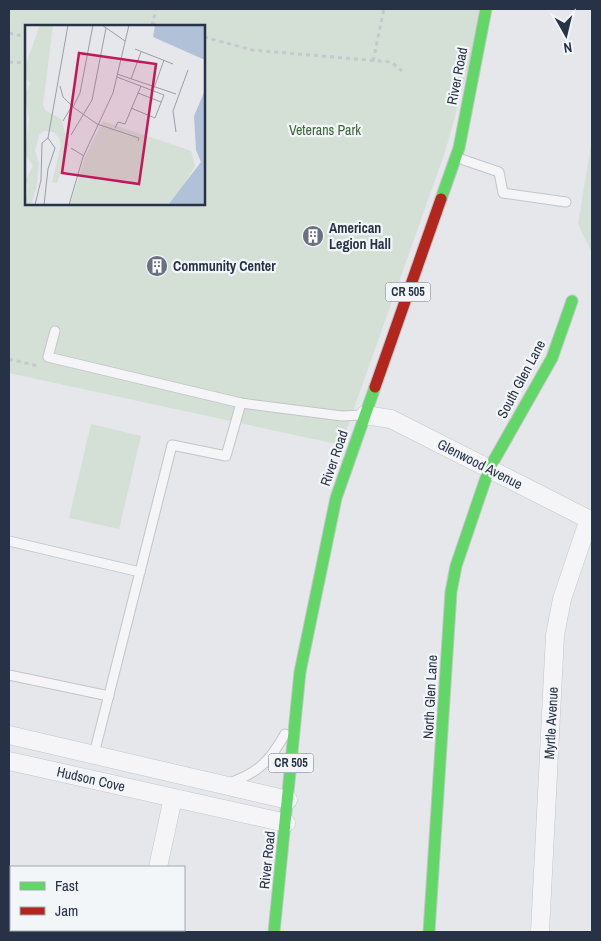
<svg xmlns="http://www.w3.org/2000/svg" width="601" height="941" viewBox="0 0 601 941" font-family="'Archivo Narrow',sans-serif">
<rect width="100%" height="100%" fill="#e5e7eb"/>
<g fill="#d4dfd5" fill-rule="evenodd">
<path d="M 9,9 L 484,9 L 446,149 L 341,445 L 9,373 ZM 26,26 L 204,26 L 204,204 L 26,204 Z"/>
<polygon points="592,139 592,253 578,224"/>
<polygon points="91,424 141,436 119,529 69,518"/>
</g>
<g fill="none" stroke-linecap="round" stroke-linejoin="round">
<g stroke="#c3c5c9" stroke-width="11">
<g id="lane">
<polyline points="458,158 499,172 503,193 566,202"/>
<polyline points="55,331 48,357 241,403 342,416 361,415"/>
<polyline points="9,541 140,572"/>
<polyline points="9,675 109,696"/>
<polyline points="94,754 172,445 226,456 241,403"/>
<path d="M 229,783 C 258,773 270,761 285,734"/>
</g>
</g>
<g stroke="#c3c5c9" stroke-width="19">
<g id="street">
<polyline points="365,415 391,419 592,521"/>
<polyline points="9,735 288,800"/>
<polyline points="9,761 286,823"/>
<polyline points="158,867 173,798"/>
<polyline points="144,932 145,930"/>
<polyline points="540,932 555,635 562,599 589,519"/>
</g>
</g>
<g stroke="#c3c5c9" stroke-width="13">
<g id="fast">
<polyline points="441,199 459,148 486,9"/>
<polyline points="274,932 300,672 336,498 375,387"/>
<polyline points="429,932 451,592 456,566 489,469 552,358 572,301"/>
</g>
</g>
<g stroke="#c3c5c9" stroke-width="13">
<polyline id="jam" points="375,387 441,199"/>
</g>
<g stroke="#c5c8cc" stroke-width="3" stroke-dasharray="4 4" stroke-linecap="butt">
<polyline points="152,24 160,26"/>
<polyline points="152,26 156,9"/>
<polyline points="9,33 26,37"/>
<polyline points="204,37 252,50 391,62 402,71"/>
<polyline points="373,61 384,9"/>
<polyline points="9,62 26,63"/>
<polyline points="9,359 38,366"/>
</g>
<use href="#lane" stroke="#f5f5f7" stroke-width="9"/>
<use href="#street" stroke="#f5f5f7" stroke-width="18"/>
<use href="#fast" stroke="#63d668" stroke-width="11"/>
<use href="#jam" stroke="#b3261e" stroke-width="11"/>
</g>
<defs>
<g id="building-disc" transform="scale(1.125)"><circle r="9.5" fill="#6a7180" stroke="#f3f6f9"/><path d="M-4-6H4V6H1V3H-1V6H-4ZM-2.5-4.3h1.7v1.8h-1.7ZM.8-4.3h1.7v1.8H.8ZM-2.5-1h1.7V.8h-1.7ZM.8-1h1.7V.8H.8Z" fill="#fff"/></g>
</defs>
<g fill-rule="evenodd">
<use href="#building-disc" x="313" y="236"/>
<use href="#building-disc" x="157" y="266"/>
</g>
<g text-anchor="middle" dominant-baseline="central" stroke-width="4.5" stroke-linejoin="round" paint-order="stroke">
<g fill="#f3f6f9" stroke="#656d7c" stroke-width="1">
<rect x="385.5" y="282.5" width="45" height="19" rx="4"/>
<rect x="268.5" y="753.5" width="45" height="19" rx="4"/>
</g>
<g font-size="12" font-weight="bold" fill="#283247">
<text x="408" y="292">CR 505</text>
<text x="291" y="763">CR 505</text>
</g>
<g font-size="14" fill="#283247" stroke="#f3f6f9">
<text transform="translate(457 76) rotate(-79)">River Road</text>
<text transform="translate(521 379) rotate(-62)">South Glen Lane</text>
<text transform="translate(334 458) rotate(-71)">River Road</text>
<text transform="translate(480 464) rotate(27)">Glenwood Avenue</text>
<text transform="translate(430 697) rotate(-87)">North Glen Lane</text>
<text transform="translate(551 723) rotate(-87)">Myrtle Avenue</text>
<text transform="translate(91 779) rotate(13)">Hudson Cove</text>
<text transform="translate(267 860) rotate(-84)">River Road</text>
</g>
<g font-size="14" fill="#3a6534" stroke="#f3f6f9">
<text x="325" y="130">Veterans Park</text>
</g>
<g font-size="14" font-weight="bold" fill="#283247" stroke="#f3f6f9" text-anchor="start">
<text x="329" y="228">American<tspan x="329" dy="16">Legion Hall</tspan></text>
<text x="173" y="266">Community Center</text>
</g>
</g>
<g transform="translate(25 25)">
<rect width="180" height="180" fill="#e5e7eb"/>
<path d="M 15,0 L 28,0 L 18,80 L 20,85 L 36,94 L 44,120 L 32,158 L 27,157 L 36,120 L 34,113 L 29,107 L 19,106 L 14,110 L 10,126 L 14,138 L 12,160 L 6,180 L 0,180 L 3,160 L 0,156 L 8,141 L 0,129 L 4,94 L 0,70 L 5,58 L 0,53 L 0,42 ZM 78,96 L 166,126 L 170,141 L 153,169 L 142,180 L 45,180 L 60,132 Z" fill="#d4dfd5"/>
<path d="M 130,0 L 180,0 L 180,35 L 128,12 ZM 180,65 L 180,180 L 143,180 L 176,137 L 171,125 L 169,91 Z" fill="#b1c2d8"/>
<path fill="none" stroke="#999fa9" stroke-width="1" d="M 77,0 L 100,16M 110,24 L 148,39M 92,49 L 151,69M 92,52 L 139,70 L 130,93 L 106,83M 106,54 L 116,27M 35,61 L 38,72 L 48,82 L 72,99 L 114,113 L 113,116M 129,63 L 139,35M 113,68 L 136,77M 48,82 L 55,68 L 68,0M 38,96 L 47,81M 90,103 L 93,97 L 100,99 L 116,61M 151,107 L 148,86 L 163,45M 46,110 L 67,75 L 81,3M 23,113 L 43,0M 46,123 L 59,131M 10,180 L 16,155 L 17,118 L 23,113 L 30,123 L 23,144 L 19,180M 44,180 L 58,132 L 88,68 L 104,0"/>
<path fill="#c2185b" fill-opacity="0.15" stroke="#c2185b" stroke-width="2.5" d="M 54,28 L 131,39 L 114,159 L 37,148 Z"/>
<rect width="180" height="180" fill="none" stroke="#283247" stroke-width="2.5"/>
</g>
<rect width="601" height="941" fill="none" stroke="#283247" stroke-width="20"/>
<rect x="10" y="866" width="175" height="65" fill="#f3f6f9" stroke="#a2a8b2"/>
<rect x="20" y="882" width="25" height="8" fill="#63d668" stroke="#a2a8b2"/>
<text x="55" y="891" font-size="15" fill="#283247">Fast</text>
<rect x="20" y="907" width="25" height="8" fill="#b3261e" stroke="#a2a8b2"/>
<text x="55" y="916" font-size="15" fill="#283247">Jam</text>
<g transform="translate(566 35) rotate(172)" stroke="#f3f6f9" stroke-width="4" paint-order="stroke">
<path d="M0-4L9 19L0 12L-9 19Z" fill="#283247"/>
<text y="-8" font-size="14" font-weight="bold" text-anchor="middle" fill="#283247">N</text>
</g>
</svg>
